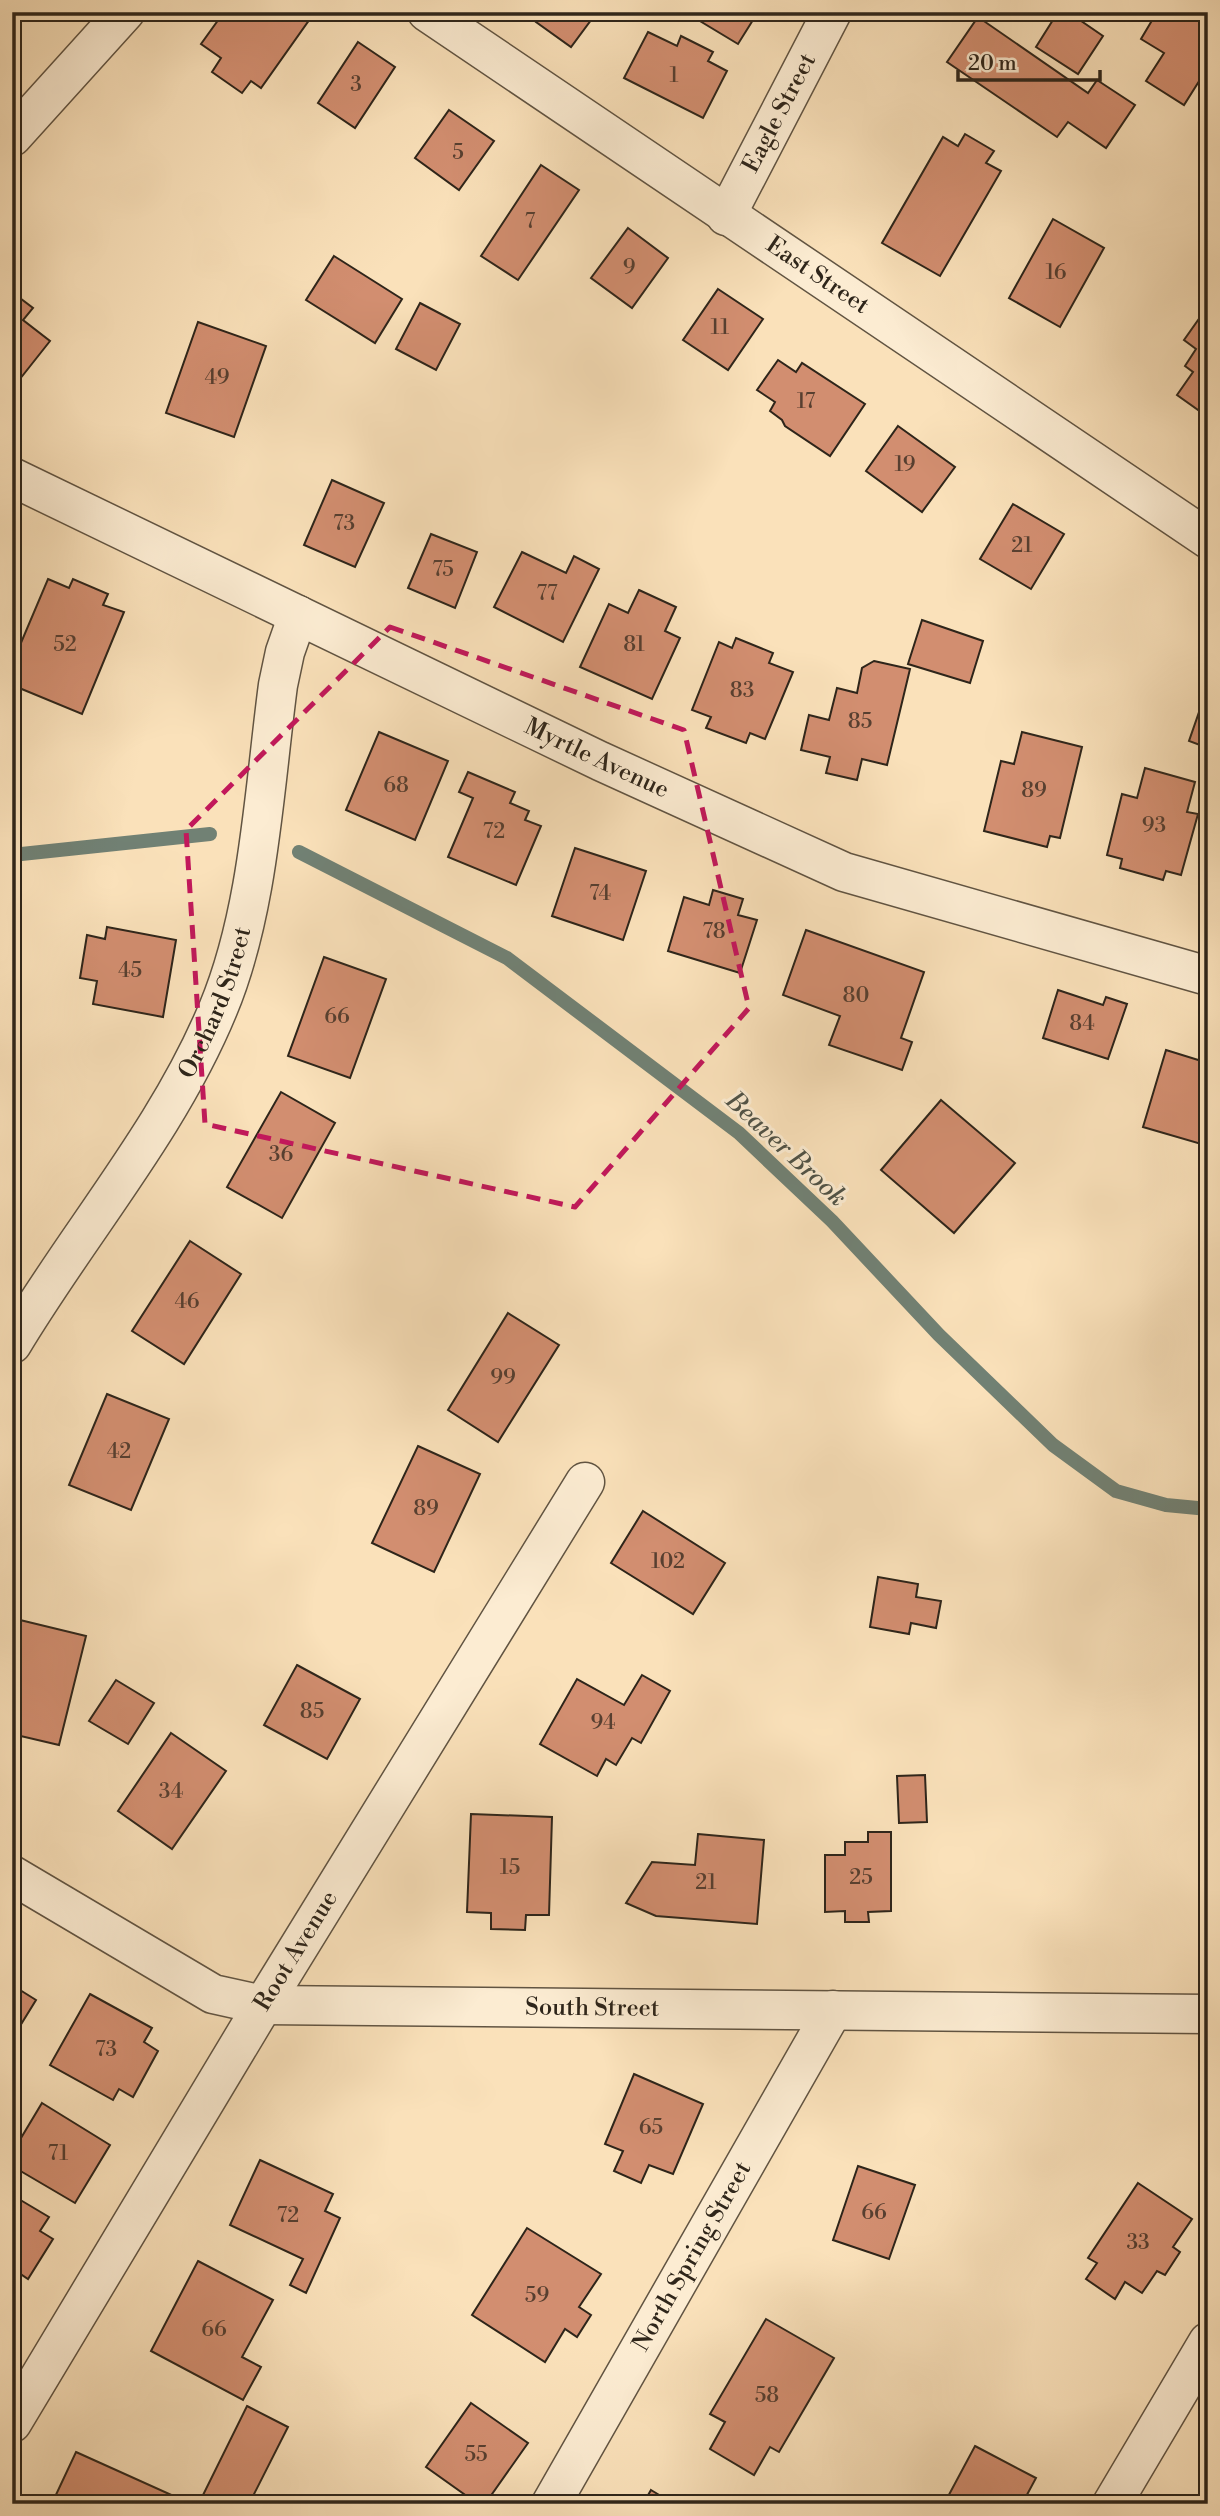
<svg xmlns="http://www.w3.org/2000/svg" width="1220" height="2516" viewBox="0 0 1220 2516" font-family="'Libre Bodoni',serif">
<rect width="100%" height="100%" fill="#fae1ba"/>
<filter id="stains"><feTurbulence type="fractalNoise" baseFrequency=".00286" numOctaves="4"/><feColorMatrix values="0 0 0 0 .2 0 0 0 0 .09 0 0 0 0 .02 0 0 0 .5 -.17"/></filter>
<radialGradient id="worn" r=".72"><stop offset=".6" stop-color="#630" stop-opacity="0"/><stop offset="1" stop-color="#630" stop-opacity=".3"/></radialGradient>
<g fill="none" stroke-linecap="round" stroke-linejoin="round">
<g stroke="#718174" stroke-width="14">
<polyline points="299,852 507,958 739,1133 832,1221 939,1335 1053,1445 1116,1491 1166,1505 1208,1509"/>
<polyline points="12,855 210,834"/>
</g>
</g>
<g fill="#d28e70" stroke="#2e251a" stroke-width="2">
<polygon points="224,12 305,12 312,16 261,88 251,81 242,93 212,72 221,58 201,44"/>
<polygon points="543,12 597,12 571,47 536,22"/>
<polygon points="685,12 758,12 738,44"/>
<polygon points="1058,12 1068,12 1103,36 1078,74 1036,47"/>
<polygon points="1157,12 1208,12 1208,67 1184,105 1146,81 1164,53 1141,39"/>
<polygon points="978,17 1088,93 1097,80 1135,105 1106,148 1068,122 1057,137 947,62"/>
<polygon points="648,32 677,46 681,36 713,52 708,61 727,71 703,118 624,78"/>
<polygon points="358,42 395,67 355,128 318,103"/>
<polygon points="449,110 494,141 459,190 415,158"/>
<polygon points="965,134 994,151 986,163 1001,171 940,276 882,243 943,137 958,146"/>
<polygon points="541,165 579,190 518,280 481,256"/>
<polygon points="1053,219 1104,248 1060,327 1009,298"/>
<polygon points="628,228 668,258 632,308 591,278"/>
<polygon points="334,256 402,299 375,343 306,300"/>
<polygon points="718,289 763,319 728,370 683,340"/>
<polygon points="12,292 33,308 23,320 50,341 12,389"/>
<polygon points="420,303 460,324 436,370 396,349"/>
<polygon points="1208,306 1208,417 1177,395 1193,372 1185,366 1196,349 1184,340"/>
<polygon points="198,322 266,346 234,437 166,413"/>
<polygon points="778,360 796,372 802,363 865,404 830,456 785,426 782,420 770,411 775,402 757,390"/>
<polygon points="898,426 955,467 922,512 866,471"/>
<polygon points="332,480 384,503 355,567 304,545"/>
<polygon points="1013,504 1064,534 1031,589 980,559"/>
<polygon points="431,534 477,552 455,608 408,588"/>
<polygon points="522,552 566,573 574,556 599,569 563,642 494,607"/>
<polygon points="48,579 69,588 73,579 108,594 103,605 124,612 82,714 12,685 12,664"/>
<polygon points="639,590 676,607 665,631 680,638 652,699 580,667 609,604 628,613"/>
<polygon points="922,620 983,641 970,683 908,664"/>
<polygon points="736,638 773,653 769,663 793,672 765,739 750,733 746,743 706,728 711,717 692,710 719,642 732,648"/>
<polygon points="874,661 910,669 887,765 862,759 857,780 826,773 830,757 801,750 809,715 829,720 837,688 857,693 862,668"/>
<polygon points="1206,692 1208,692 1208,748 1189,741"/>
<polygon points="379,732 448,761 415,840 346,810"/>
<polygon points="1022,732 1082,747 1060,838 1050,836 1047,847 984,831 1001,761 1014,764"/>
<polygon points="1145,768 1195,782 1187,812 1198,814 1181,875 1166,871 1163,880 1120,868 1122,859 1107,855 1122,794 1137,798"/>
<polygon points="468,772 515,792 510,803 529,811 525,820 541,826 516,885 448,857 473,798 459,792"/>
<polygon points="575,848 646,871 623,940 552,916"/>
<polygon points="713,890 743,899 738,915 757,920 740,973 668,951 684,897 709,905"/>
<polygon points="107,927 176,940 163,1017 93,1004 97,981 80,978 87,935 105,939"/>
<polygon points="806,930 924,972 901,1038 912,1042 902,1070 829,1045 840,1016 783,995"/>
<polygon points="324,957 386,979 350,1078 288,1056"/>
<polygon points="1058,990 1103,1005 1106,997 1127,1004 1108,1059 1043,1038"/>
<polygon points="1166,1050 1208,1063 1208,1146 1143,1127"/>
<polygon points="281,1092 335,1123 282,1218 227,1187"/>
<polygon points="941,1100 1015,1163 954,1233 881,1170"/>
<polygon points="190,1241 241,1274 184,1364 132,1331"/>
<polygon points="508,1313 559,1345 498,1442 448,1410"/>
<polygon points="107,1394 169,1419 131,1510 69,1485"/>
<polygon points="418,1446 480,1474 434,1572 372,1543"/>
<polygon points="643,1511 725,1563 693,1614 611,1563"/>
<polygon points="878,1577 918,1584 916,1597 941,1601 936,1628 911,1623 909,1634 870,1627"/>
<polygon points="20,1620 86,1636 59,1745 12,1734 12,1653"/>
<polygon points="297,1665 360,1699 327,1759 264,1725"/>
<polygon points="642,1675 670,1691 641,1743 632,1738 616,1765 606,1759 597,1776 540,1744 577,1679 624,1705"/>
<polygon points="116,1680 154,1703 128,1744 89,1721"/>
<polygon points="171,1733 226,1771 172,1849 118,1811"/>
<polygon points="925,1775 927,1822 899,1823 897,1776"/>
<polygon points="471,1814 552,1817 549,1915 526,1915 525,1930 491,1929 491,1913 467,1912"/>
<polygon points="868,1832 891,1832 891,1911 868,1912 869,1922 845,1922 845,1911 825,1912 825,1855 845,1855 845,1842 868,1842"/>
<polygon points="698,1834 764,1840 757,1924 656,1916 626,1903 652,1862 695,1865"/>
<polygon points="12,1985 36,2000 12,2039"/>
<polygon points="90,1994 152,2028 144,2042 158,2051 133,2097 119,2089 113,2100 50,2065"/>
<polygon points="634,2074 703,2104 673,2174 649,2165 641,2183 614,2171 623,2151 605,2144"/>
<polygon points="42,2103 110,2145 75,2203 12,2166 12,2153"/>
<polygon points="260,2160 333,2194 325,2211 340,2218 306,2293 290,2285 303,2259 230,2225"/>
<polygon points="858,2166 915,2185 889,2259 833,2240"/>
<polygon points="1138,2183 1192,2219 1173,2247 1180,2252 1165,2275 1157,2271 1142,2293 1125,2282 1115,2299 1086,2279 1097,2263 1088,2258"/>
<polygon points="12,2195 49,2217 40,2231 53,2239 28,2279 16,2271 12,2277"/>
<polygon points="527,2228 601,2274 579,2307 591,2315 577,2337 565,2329 545,2362 472,2315"/>
<polygon points="198,2261 273,2300 242,2357 261,2367 243,2400 151,2351"/>
<polygon points="766,2319 834,2358 779,2452 770,2447 754,2475 710,2449 725,2422 710,2414"/>
<polygon points="471,2403 528,2443 485,2504 478,2504 426,2467"/>
<polygon points="247,2406 288,2427 249,2504 220,2504 203,2495"/>
<polygon points="975,2446 1036,2478 1022,2504 944,2504"/>
<polygon points="76,2452 176,2497 173,2504 66,2504 54,2499"/>
<polygon points="651,2490 674,2504 643,2504"/>
</g>
<g fill="none" stroke-linecap="round" stroke-linejoin="round">
<g stroke="#615442" stroke-width="41">
<g id="minor">
<path id="s1" d="M 427,12 L 1208,539"/>
<polyline points="12,137 125,12"/>
<path id="s2" d="M 726,216 L 832,12"/>
<path id="s3" d="M 12,477 L 600,761 L 844,872 L 1208,976"/>
<path id="s4" d="M 12,1344 C 79,1232 168,1130 218,1009 C 259,911 264,790 278,685 L 285,652 L 298,615"/>
<path id="s5" d="M 12,1875 L 213,1994 L 263,2005 L 1208,2014"/>
<path id="s6" d="M 12,2423 L 263,2005 L 585,1482"/>
<path id="s7" d="M 551,2504 L 833,2010"/>
<polyline points="1112,2504 1208,2342"/>
</g>
</g>
<use href="#minor" stroke="#fcecd2" stroke-width="38"/>
</g>
<path fill="none" stroke="#c2185b" stroke-width="5" stroke-dasharray="14 9" stroke-linejoin="round" d="M 390,627 L 684,730 L 749,1008 L 575,1207 L 205,1124 L 186,830 Z"/>
<g text-anchor="middle" dominant-baseline="central" stroke-width="6" stroke-linejoin="round" paint-order="stroke">
<g font-size="21" fill="#573f30">
<text x="674" y="76">1</text>
<text x="356" y="85">3</text>
<text x="458" y="153">5</text>
<text x="530" y="222">7</text>
<text x="629" y="268">9</text>
<text x="1056" y="273">16</text>
<text x="720" y="328">11</text>
<text x="217" y="378">49</text>
<text x="806" y="402">17</text>
<text x="905" y="465">19</text>
<text x="344" y="524">73</text>
<text x="1022" y="546">21</text>
<text x="443" y="570">75</text>
<text x="547" y="594">77</text>
<text x="65" y="645">52</text>
<text x="634" y="645">81</text>
<text x="742" y="691">83</text>
<text x="860" y="722">85</text>
<text x="396" y="786">68</text>
<text x="1034" y="791">89</text>
<text x="1154" y="826">93</text>
<text x="494" y="832">72</text>
<text x="600" y="894">74</text>
<text x="714" y="932">78</text>
<text x="130" y="971">45</text>
<text x="856" y="996">80</text>
<text x="337" y="1017">66</text>
<text x="1082" y="1024">84</text>
<text x="281" y="1155">36</text>
<text x="187" y="1302">46</text>
<text x="503" y="1378">99</text>
<text x="119" y="1452">42</text>
<text x="426" y="1509">89</text>
<text x="668" y="1562">102</text>
<text x="312" y="1712">85</text>
<text x="603" y="1723">94</text>
<text x="171" y="1792">34</text>
<text x="510" y="1868">15</text>
<text x="861" y="1878">25</text>
<text x="706" y="1883">21</text>
<text x="106" y="2050">73</text>
<text x="651" y="2128">65</text>
<text x="58" y="2154">71</text>
<text x="874" y="2213">66</text>
<text x="288" y="2216">72</text>
<text x="1138" y="2243">33</text>
<text x="537" y="2296">59</text>
<text x="214" y="2330">66</text>
<text x="767" y="2396">58</text>
<text x="476" y="2455">55</text>
</g>
<g font-size="24" fill="#2e251a" stroke="#fcecd2">
<text stroke="none"><textPath href="#s2" startOffset="116">Eagle Street</textPath></text>
<text stroke="none"><textPath href="#s1" startOffset="471">East Street</textPath></text>
<text stroke="none"><textPath href="#s3" startOffset="649">Myrtle Avenue</textPath></text>
<text stroke="none"><textPath href="#s4" startOffset="399">Orchard Street</textPath></text>
<text stroke="none"><textPath href="#s6" startOffset="551">Root Avenue</textPath></text>
<text stroke="none"><textPath href="#s5" startOffset="614">South Street</textPath></text>
<text stroke="none"><textPath href="#s7" startOffset="285">North Spring Street</textPath></text>
</g>
<g font-size="26" font-style="italic" fill="#505347" stroke="#fcecd2">
<text transform="translate(786 1149) rotate(43)">Beaver Brook</text>
</g>
</g>
<rect width="1220" height="2516" fill="none" stroke="#fae1ba" stroke-width="42"/>
<rect x="14" y="14" width="1192" height="2488" fill="none" stroke="#2e251a" stroke-width="3.5"/>
<rect x="21" y="21" width="1178" height="2474" fill="none" stroke="#2e251a" stroke-width="2"/>
<path d="M958 70v10h142v-10" fill="none" stroke="#2e251a" stroke-width="3.5"/>
<text x="968" y="70" font-size="21" fill="#2e251a" stroke="#fcecd2" stroke-width="5" paint-order="stroke">20 m</text>
<rect width="100%" height="100%" filter="url(#stains)"/>
<rect width="100%" height="100%" fill="url(#worn)"/>
</svg>
